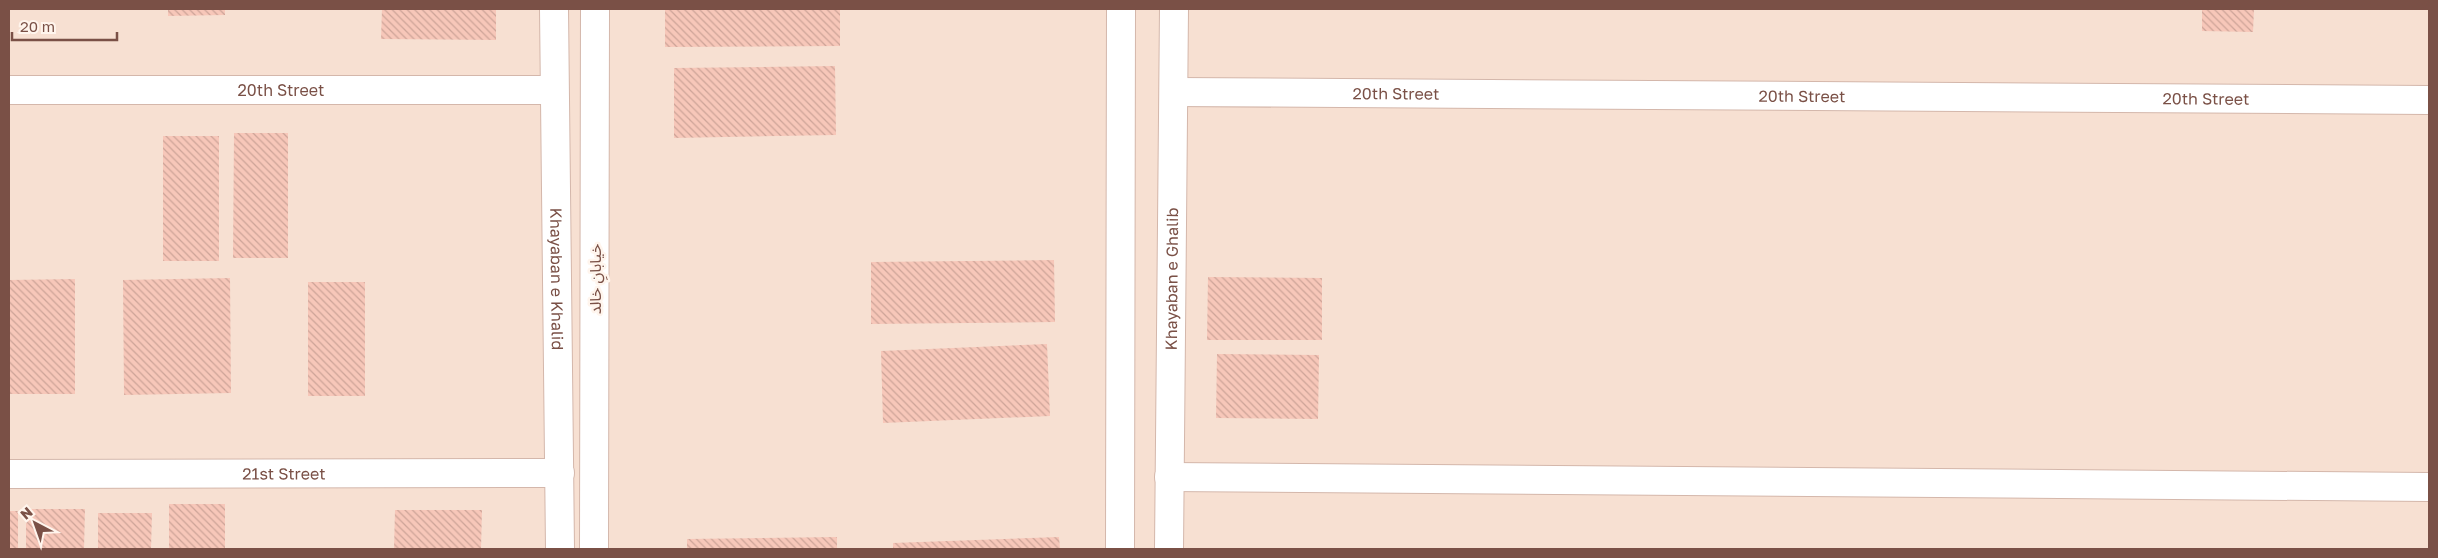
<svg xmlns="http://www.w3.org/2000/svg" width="2438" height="558" viewBox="0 0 2438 558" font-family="'Golos Text','Noto Sans Arabic',sans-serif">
<defs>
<pattern id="building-back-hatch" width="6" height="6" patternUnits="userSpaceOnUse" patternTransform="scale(1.25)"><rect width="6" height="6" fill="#f7c7b9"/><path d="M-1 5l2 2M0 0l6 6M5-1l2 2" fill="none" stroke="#cda498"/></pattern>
</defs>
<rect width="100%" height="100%" fill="#fff0e4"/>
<rect fill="#f7e0d2" x="9" y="9" width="2420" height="540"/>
<g fill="url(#building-back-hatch)">
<polygon points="168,9 225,9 225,15 168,16"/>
<polygon points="382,9 496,9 496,40 381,39"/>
<polygon points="665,9 840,9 840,46 665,47"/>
<polygon points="2202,9 2254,9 2253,32 2202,31"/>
<polygon points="835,66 836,135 674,138 674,68"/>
<polygon points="234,133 288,133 288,258 233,258"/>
<rect x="163" y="136" width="56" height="125"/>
<polygon points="1054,260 1055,322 871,324 871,262"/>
<polygon points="1208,277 1322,278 1322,340 1207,340"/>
<polygon points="230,278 231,393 124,395 123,280"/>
<polygon points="75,279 75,394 9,394 9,280"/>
<rect x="308" y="282" width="57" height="114"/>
<polygon points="1047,344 1050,416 883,423 881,351"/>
<polygon points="1217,354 1319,355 1318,419 1216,418"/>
<rect x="169" y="504" width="56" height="45"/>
<polygon points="26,509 85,509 84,549 26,549"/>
<polygon points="395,510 482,510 481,549 394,549"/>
<rect x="9" y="511" width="9" height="38"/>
<polygon points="98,513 152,513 151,549 98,549"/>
<polygon points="837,537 837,549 687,549 687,539"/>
<polygon points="1059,537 1060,549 893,549 893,543"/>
</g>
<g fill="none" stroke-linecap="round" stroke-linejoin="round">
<g stroke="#d4b7ab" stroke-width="30">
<g id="minor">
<path id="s1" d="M 554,9 L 560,549"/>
<path id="s2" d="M 9,90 L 554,90"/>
<path id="s3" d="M 1174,92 L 2429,100"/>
<path id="s4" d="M 9,474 L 560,473"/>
<polyline points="1169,477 2429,487"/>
<polyline points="594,549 595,9"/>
<polyline points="1120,549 1121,9"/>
<path id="s5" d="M 1169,549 L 1174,9"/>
</g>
</g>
<use href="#minor" stroke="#fff" stroke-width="28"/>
</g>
<g text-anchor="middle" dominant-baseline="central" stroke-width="5" stroke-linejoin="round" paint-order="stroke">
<g font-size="16" fill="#7a5046" stroke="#fff5ed">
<text stroke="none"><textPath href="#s2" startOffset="272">20th Street</textPath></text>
<text stroke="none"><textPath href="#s3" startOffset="222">20th Street</textPath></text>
<text stroke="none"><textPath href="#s3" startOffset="628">20th Street</textPath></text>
<text stroke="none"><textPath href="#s3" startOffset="1032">20th Street</textPath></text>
<text stroke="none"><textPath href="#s1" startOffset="270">Khayaban e Khalid</textPath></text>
<text transform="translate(595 279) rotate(-90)">خیابانِ خالد</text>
<text stroke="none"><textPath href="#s5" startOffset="270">Khayaban e Ghalib</textPath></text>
<text stroke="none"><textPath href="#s4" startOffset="275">21st Street</textPath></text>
</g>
</g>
<rect width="2438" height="558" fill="none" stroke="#7a5046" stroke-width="20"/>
<g transform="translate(35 523) rotate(319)" stroke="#fff5ed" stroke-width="4" paint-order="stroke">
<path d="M0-4L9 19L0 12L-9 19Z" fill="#7a5046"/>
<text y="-8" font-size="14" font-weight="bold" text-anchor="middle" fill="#7a5046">N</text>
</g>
<path d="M12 32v8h105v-8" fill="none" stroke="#7a5046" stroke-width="2.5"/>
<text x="20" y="32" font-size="15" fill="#7a5046" stroke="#fff5ed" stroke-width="4" paint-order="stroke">20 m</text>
</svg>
